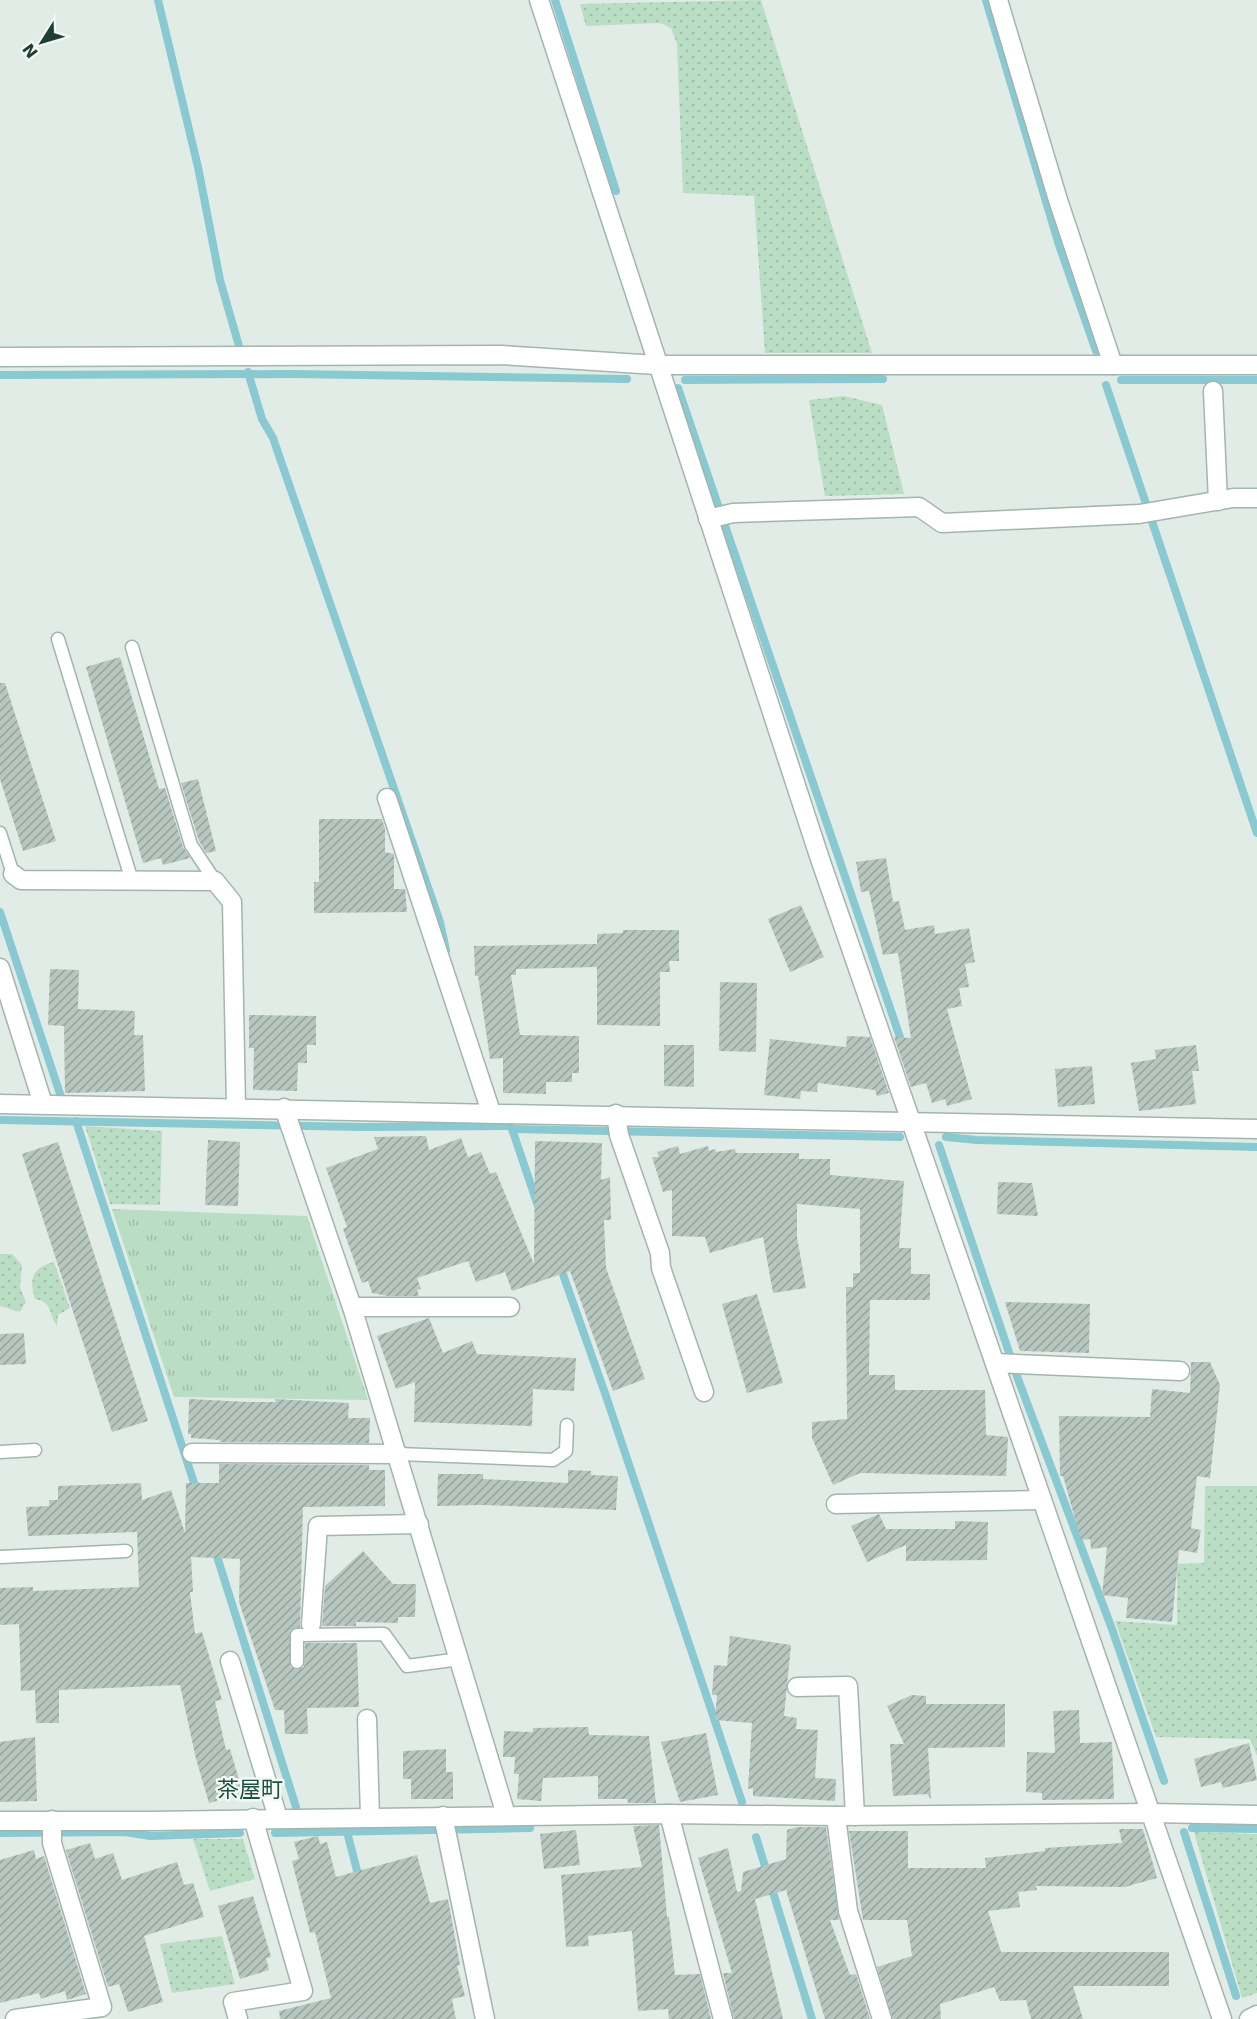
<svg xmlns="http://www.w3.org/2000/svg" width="1257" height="2019" viewBox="0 0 1257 2019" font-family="'DejaVu Sans','Noto Sans JP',sans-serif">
<defs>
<pattern id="grass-dots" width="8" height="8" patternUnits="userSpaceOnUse" patternTransform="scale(1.5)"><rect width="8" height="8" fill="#badec3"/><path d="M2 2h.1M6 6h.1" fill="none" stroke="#a0bfa8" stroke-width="1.8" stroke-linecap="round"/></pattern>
<pattern id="park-tufts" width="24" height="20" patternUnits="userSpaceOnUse" patternTransform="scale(1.5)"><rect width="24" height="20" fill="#badec3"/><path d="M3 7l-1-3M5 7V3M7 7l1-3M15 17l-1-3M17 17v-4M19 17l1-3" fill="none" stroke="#a0bfa8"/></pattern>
<pattern id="building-hatch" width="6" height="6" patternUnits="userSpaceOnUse" patternTransform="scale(1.5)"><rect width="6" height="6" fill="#b7c7c0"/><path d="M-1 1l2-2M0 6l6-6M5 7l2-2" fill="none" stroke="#94a39d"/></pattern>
</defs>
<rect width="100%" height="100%" fill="#e2ece7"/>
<g fill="url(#grass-dots)">
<polygon points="761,0 872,353 765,353 754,196 683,193 677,44 671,28 660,23 586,26 580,4"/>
<polygon points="844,396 882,405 904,494 825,496 809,400"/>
<polygon points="85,1126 162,1131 160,1205 110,1204"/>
<polygon points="0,1254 12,1254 22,1265 20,1288 26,1302 20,1312 0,1306"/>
<path d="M 54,1262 L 70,1308 L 58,1315 L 57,1326 C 48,1315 54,1302 35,1299 C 29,1278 32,1268 54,1262 Z"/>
<polygon points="1205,1486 1257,1486 1257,1756 1250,1739 1156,1737 1115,1621 1177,1625 1177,1564 1204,1563"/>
<polygon points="1194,1832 1257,1834 1257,1993 1242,1998"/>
<polygon points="193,1839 243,1839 255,1879 210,1891"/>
<polygon points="222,1936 235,1984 172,1993 160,1944"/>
</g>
<polygon fill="url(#park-tufts)" points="112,1209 307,1216 368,1400 174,1397"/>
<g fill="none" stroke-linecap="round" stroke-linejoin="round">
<g stroke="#88c9d2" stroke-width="8">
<polyline points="158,0 198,167 220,280 239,346"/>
<polyline points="555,0 616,191"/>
<polyline points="986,0 1059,245 1096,351"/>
<polyline points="248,372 262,419 273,438 440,922 446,950"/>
<polyline points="0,375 292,374 627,379"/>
<polyline points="685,380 883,379"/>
<polyline points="1121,380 1257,380"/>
<polyline points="1106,385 1257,833"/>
<polyline points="678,388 903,1046"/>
<polyline points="0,912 64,1106"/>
<polyline points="503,1115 512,1129 538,1206"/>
<polyline points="0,1120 363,1127 509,1126"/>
<polyline points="76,1121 197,1492"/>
<polyline points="512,1129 900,1137"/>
<polyline points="946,1137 977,1140 1257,1147"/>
<polyline points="939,1145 1018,1379 1112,1629 1164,1781"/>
<polyline points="559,1263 607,1399 742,1802"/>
<polyline points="215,1550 296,1807"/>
<polyline points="1192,1828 1257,1829"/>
<polyline points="347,1832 360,1882"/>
<polyline points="1184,1832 1236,1996"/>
<polyline points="0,1833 125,1832 150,1836 240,1833"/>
<polyline points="275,1833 530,1828"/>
<polyline points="756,1837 812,2019"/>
</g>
</g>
<g fill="url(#building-hatch)">
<polygon points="120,657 159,789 165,788 183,847 190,858 163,865 161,858 143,863 86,667"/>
<polygon points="0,683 5,683 56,841 23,851 0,779"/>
<polygon points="198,779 216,851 206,853 199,841 181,783"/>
<polygon points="319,819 382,819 385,829 385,852 394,854 394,889 405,889 407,912 314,913 314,882 319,882"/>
<polygon points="886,858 893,902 899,901 905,930 934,925 935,934 969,928 975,962 965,964 969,987 959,988 962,1006 947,1009 972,1099 947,1106 945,1099 932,1103 926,1083 911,1087 894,1037 911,1038 898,953 883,955 869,891 861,892 856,862"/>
<polygon points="801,905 824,957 790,972 768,919"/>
<polygon points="623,930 679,930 679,961 669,961 670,972 660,972 660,1026 597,1025 597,967 516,969 516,975 511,975 520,1035 579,1036 579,1073 572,1073 572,1082 546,1082 546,1094 503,1093 503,1058 490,1059 478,976 475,976 474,946 597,944 597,934 623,933"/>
<polygon points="50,969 79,970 78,1009 135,1011 134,1035 143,1035 145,1091 65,1093 64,1026 48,1025"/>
<polygon points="720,982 757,983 756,1052 719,1051"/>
<polygon points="249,1015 316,1016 316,1045 307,1045 307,1063 298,1063 297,1091 253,1090 254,1048 249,1048"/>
<polygon points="847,1036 870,1037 889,1093 877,1096 875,1090 818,1083 817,1092 801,1091 800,1099 764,1095 770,1039 846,1047"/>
<polygon points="664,1045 694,1045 694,1087 664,1086"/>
<polygon points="1196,1045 1199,1071 1192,1071 1196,1104 1139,1111 1131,1063 1156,1059 1155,1050"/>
<polygon points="1092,1066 1095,1104 1058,1107 1055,1069"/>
<polygon points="426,1136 429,1150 461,1138 468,1157 481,1152 490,1174 496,1172 534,1264 535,1141 602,1143 601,1180 610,1177 611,1220 604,1220 606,1268 645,1379 613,1391 570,1271 512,1291 505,1272 476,1282 468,1261 417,1278 421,1289 417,1290 419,1296 388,1296 372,1293 368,1281 362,1283 343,1229 347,1227 326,1168 378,1149 374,1137"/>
<polygon points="208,1140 240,1142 238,1206 205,1205"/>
<polygon points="58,1142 148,1421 112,1432 22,1154"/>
<polygon points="678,1146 680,1154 708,1146 709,1151 715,1149 716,1152 735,1149 736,1153 799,1153 799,1159 830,1159 830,1175 904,1181 899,1248 911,1248 911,1274 930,1274 930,1300 870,1300 869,1375 895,1375 895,1390 985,1390 986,1435 1008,1437 1006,1476 860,1473 833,1485 812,1438 812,1422 847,1419 846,1287 853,1287 853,1273 860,1273 860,1209 797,1204 797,1237 806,1288 773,1293 763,1237 710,1253 705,1237 672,1236 672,1190 663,1192 652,1157 659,1157 657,1152"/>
<polygon points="998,1182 1032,1183 1038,1216 997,1214"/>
<polygon points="757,1294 783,1383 747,1393 722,1304"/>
<polygon points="1005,1302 1090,1304 1089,1353 1020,1351"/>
<polygon points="429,1318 443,1353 472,1341 477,1354 576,1358 574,1391 533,1389 532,1426 414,1422 415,1382 396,1389 377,1336"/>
<polygon points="24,1333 26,1364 0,1365 0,1334"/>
<polygon points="1191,1362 1210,1362 1220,1385 1210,1478 1197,1476 1191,1528 1201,1530 1197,1553 1179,1550 1172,1622 1126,1618 1128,1598 1102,1595 1107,1547 1091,1549 1090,1539 1081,1540 1063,1476 1060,1476 1059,1416 1150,1417 1152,1389 1190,1393"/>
<polygon points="189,1399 248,1402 276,1402 275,1399 349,1403 348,1418 370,1418 369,1443 220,1442 220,1440 191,1438 191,1434 188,1434"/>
<polygon points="219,1464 369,1465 369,1470 385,1470 385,1506 303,1507 300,1627 290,1631 290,1666 296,1670 304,1667 305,1643 357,1643 359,1707 307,1708 308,1734 285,1734 284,1710 275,1710 239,1602 240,1559 191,1557 193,1592 190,1592 195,1634 202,1632 222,1700 215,1701 226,1750 230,1749 243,1793 209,1803 196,1759 180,1685 59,1690 59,1723 36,1723 35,1690 21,1691 19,1624 0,1625 0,1588 33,1587 33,1591 139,1587 137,1532 28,1536 26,1507 49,1506 49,1500 58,1500 58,1486 141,1483 142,1500 171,1490 185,1533 186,1483 219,1483"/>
<polygon points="568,1470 591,1471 591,1475 618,1476 616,1510 483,1505 437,1506 438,1474 483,1474 483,1479 568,1483"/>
<polygon points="879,1514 886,1529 955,1529 955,1521 988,1522 987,1560 906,1561 906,1545 867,1562 851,1526"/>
<polygon points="363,1551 393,1584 416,1584 415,1617 398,1617 398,1623 356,1622 356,1626 322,1626 325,1586"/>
<polygon points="730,1636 791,1645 784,1716 797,1718 796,1729 818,1730 815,1778 836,1779 835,1801 753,1796 753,1788 748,1789 752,1723 715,1720 717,1695 712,1695 714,1665 727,1666"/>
<polygon points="912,1695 926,1696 926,1704 1005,1704 1005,1747 928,1748 931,1799 927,1794 893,1796 890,1744 904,1744 887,1706"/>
<polygon points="1079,1710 1080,1743 1112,1742 1114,1799 1042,1800 1042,1793 1026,1792 1027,1752 1055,1753 1053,1711"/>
<polygon points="588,1727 589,1735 649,1736 656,1803 628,1803 627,1799 598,1799 598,1776 543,1778 541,1801 517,1799 519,1774 514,1774 515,1757 503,1757 504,1731 533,1732 533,1728"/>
<polygon points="706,1733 718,1795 680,1802 661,1742"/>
<polygon points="35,1737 37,1801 0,1802 0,1742"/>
<polygon points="1249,1743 1257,1780 1223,1788 1221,1782 1201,1787 1194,1759"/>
<polygon points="446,1749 446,1772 453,1772 453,1799 411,1799 411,1779 403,1779 403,1751"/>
<polygon points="659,1825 667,1917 669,1917 675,1975 700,1974 711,2019 669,2019 668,2009 638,2011 632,1931 588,1936 589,1946 566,1947 561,1875 642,1867 633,1826"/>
<polygon points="797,1827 826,1827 839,1920 830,1920 850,1975 856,1974 870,2019 825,2019 786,1890 755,1899 783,2019 734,2019 723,1973 732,1973 698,1858 728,1848 737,1892 741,1891 743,1872 786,1859 787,1830"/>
<polygon points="1119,1829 1143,1829 1157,1878 1125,1887 1036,1886 1037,1890 1018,1892 1020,1907 988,1911 1001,1952 1169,1952 1169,1986 1073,1986 1083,2019 1031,2019 1026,2000 1000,2001 994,1987 940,2004 941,2019 893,2019 877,1967 912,1956 907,1920 863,1920 849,1831 908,1831 908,1868 986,1868 985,1858 1045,1851 1045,1848 1122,1843"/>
<polygon points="576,1830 580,1865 544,1869 540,1834"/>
<polygon points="318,1836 320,1844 327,1842 336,1877 417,1855 430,1903 448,1899 460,1965 457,1966 465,1996 452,1999 456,2019 280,2019 279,2011 331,1998 315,1932 310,1933 292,1861 299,1859 294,1842"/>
<polygon points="90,1843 95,1859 113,1853 122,1880 177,1862 184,1885 193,1883 204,1917 144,1936 163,2002 128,2012 119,1984 108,1987 66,1850"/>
<polygon points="34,1850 36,1859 44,1856 86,1994 67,2000 65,1991 41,1999 39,1993 0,2003 0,1860"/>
<polygon points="253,1896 271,1957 266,1958 269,1970 240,1979 218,1906"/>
</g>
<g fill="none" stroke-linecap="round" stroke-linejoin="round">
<g stroke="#a4b4ae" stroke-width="15">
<g id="service">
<polyline points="58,639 132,881"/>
<polyline points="132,647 191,845 215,881"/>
<polyline points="0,833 13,874"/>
<polyline points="0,1452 35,1450"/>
<polyline points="398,1454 553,1460 566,1451 567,1425"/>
<polyline points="0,1557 126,1551"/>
<polyline points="297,1662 297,1635 384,1634 407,1666 460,1659"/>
</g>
</g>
<g stroke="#a4b4ae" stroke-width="21">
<g id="minor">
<polyline points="539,0 820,859 1222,2019"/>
<polyline points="998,0 1058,200 1113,365"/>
<polyline points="0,357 501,355 657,365 1257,365"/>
<polyline points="1213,391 1218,501"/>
<polyline points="708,519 733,513 919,507 942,523 1139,514 1233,498 1257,498"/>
<polyline points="387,798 491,1112"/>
<polyline points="13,874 21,880 215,881 232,902 236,1107"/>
<polyline points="0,968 43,1104"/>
<polyline points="0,1104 1257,1129"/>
<polyline points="284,1108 352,1307 506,1815"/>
<polyline points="616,1114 619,1135 660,1253 661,1268 704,1392"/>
<polyline points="352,1307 510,1307"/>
<polyline points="995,1363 1180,1371"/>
<polyline points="192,1453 398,1454"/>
<polyline points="836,1504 1042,1500"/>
<polyline points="311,1624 318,1526 419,1524"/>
<polyline points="230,1661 278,1818"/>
<polyline points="797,1687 848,1686 855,1816"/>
<polyline points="367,1719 370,1817"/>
<polyline points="669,1814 723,2019"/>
<polyline points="443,1816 485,2019"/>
<polyline points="836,1816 848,1911 882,2019"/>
<polyline points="0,1821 151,1821 669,1814 836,1816 1152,1813 1257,1815"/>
<polyline points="15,2019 102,2007 52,1843 52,1820"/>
<polyline points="238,2019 233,2002 303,1991 253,1818"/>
</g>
</g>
<g stroke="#a4b4ae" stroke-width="21">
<polyline id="tertiary" points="1249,2019 1257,2015"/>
</g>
<use href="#service" stroke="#fff" stroke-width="12"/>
<use href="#minor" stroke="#fff" stroke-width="18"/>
<use href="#tertiary" stroke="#fff" stroke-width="18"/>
</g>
<g text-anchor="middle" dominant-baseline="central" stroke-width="5" stroke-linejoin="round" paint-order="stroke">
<g font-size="22" fill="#1d5042" stroke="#f2f9f5">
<text x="250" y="1789">茶屋町</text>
</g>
</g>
<g transform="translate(42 42) rotate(233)" stroke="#f2f9f5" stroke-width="4.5" paint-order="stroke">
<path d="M0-4.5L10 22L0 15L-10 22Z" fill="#213d35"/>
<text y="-9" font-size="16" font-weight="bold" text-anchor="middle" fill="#213d35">N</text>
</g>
</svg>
